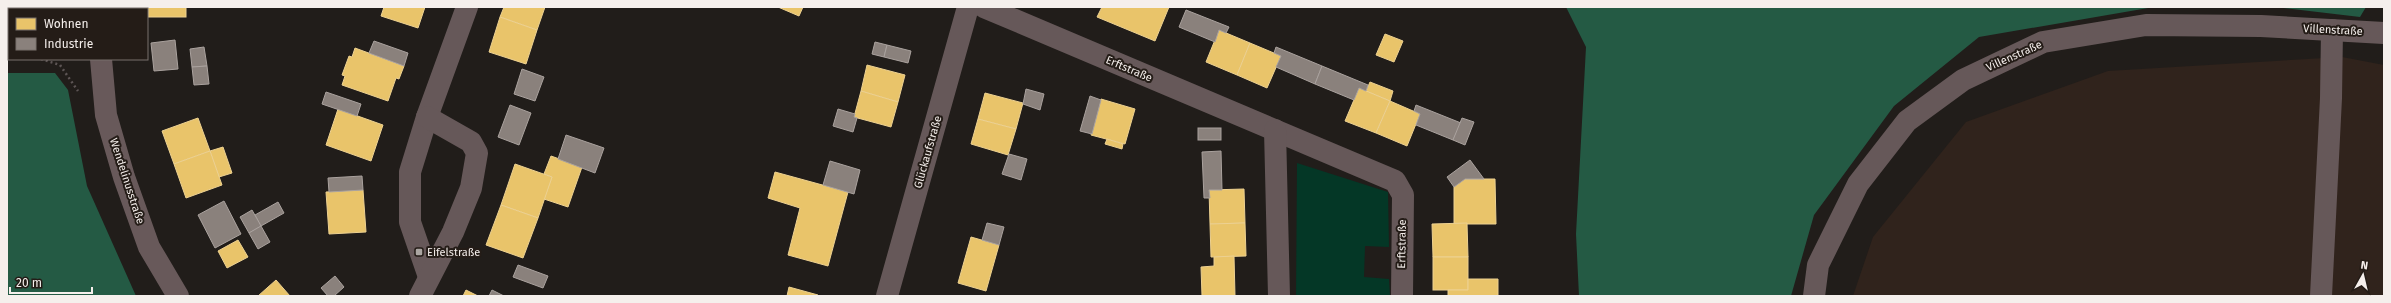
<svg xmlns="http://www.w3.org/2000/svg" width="2391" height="303" viewBox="0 0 2391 303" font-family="'Fira Sans',sans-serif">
<rect width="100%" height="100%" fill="#211d1a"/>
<polygon fill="#30231c" points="2342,57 2384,65 2384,296 1853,296 1873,237 1966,122 2108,71"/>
<polygon fill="#043726" points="1297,163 1388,192 1389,247 1365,246 1364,277 1389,279 1390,296 1296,296"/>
<g fill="#245a44">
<polygon points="1566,7 2154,7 1979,37 1894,106 1814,215 1791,296 1579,296 1576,234 1586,47"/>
<polygon points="2275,7 2366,7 2360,17"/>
<polygon points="7,73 55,73 68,90 87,186 136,296 7,296"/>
</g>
<g fill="#e9c46a" stroke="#edd191">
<rect x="148" y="7" width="38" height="10"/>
<polygon points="384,7 425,7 418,28 381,16"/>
<polygon points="504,7 545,7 537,30 500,17"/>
<polygon points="778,7 803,7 799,16"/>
<polygon points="1102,7 1169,7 1155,41 1097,17"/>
<polygon points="500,17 537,30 526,64 489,52"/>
<polygon points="1219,30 1250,43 1237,75 1206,62"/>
<polygon points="1385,34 1403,41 1394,62 1376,55"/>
<polygon points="1250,43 1281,56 1267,88 1237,75"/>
<polygon points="355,48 404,66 399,79 396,78 388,101 342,85 345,76 342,75 349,56 352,57"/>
<polygon points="867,65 905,75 898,102 861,91"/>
<polygon points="1370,82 1393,91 1390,101 1366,91"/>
<polygon points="1359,88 1390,101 1376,133 1345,121"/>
<polygon points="861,91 898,102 891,127 854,117"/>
<polygon points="985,93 1023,103 1016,129 978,119"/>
<polygon points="1101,99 1135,109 1125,144 1091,135"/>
<polygon points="1390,101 1420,114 1407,146 1376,133"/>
<polygon points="338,109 383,125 371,161 326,145"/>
<polygon points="198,118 210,151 174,164 162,131"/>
<polygon points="978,119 1016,129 1008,155 971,144"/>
<polygon points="1107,139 1123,144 1122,149 1105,144"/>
<polygon points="223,147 232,173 219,177 210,151"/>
<polygon points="210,151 222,185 186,198 174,164"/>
<polygon points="551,156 582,167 568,207 544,199 552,177 544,174"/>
<polygon points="515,164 552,177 538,218 501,205"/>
<polygon points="775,172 848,192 828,266 788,255 800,208 768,198"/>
<polygon points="1465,179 1495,179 1496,224 1454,224 1454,187"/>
<polygon points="1244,189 1245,223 1210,224 1209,190"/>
<polygon points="363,190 366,232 329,234 326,192"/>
<polygon points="501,205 538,218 523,258 486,245"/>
<polygon points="1245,223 1246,256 1211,257 1210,224"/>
<polygon points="1467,223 1468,257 1433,257 1432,224"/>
<polygon points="971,237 999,245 986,291 958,283"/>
<polygon points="238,240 248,257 227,268 218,251"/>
<polygon points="1234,256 1235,296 1202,296 1201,267 1214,266 1214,257"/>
<rect x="1433" y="257" width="35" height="33"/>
<polygon points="1468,279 1498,279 1498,296 1448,296 1448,290 1468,290"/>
<polygon points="276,280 290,296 258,296"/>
<polygon points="789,287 818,295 818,296 787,296"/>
<polygon points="466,290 478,296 463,296"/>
</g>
<g fill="#8a817c" stroke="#aaa29e">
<polygon points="1186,10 1229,27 1226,33 1219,30 1215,42 1179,27"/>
<polygon points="175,40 178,69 154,71 151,43"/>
<polygon points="374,41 408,53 404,66 369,53"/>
<polygon points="875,42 887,45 884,57 872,54"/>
<polygon points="887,45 911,51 908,63 884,57"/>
<polygon points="204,47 207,66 192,67 190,49"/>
<polygon points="1276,47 1322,66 1315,84 1276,67 1281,56 1274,53"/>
<polygon points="207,66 209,84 194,85 192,67"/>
<polygon points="1322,66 1368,85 1366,91 1359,88 1354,100 1315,84"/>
<polygon points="522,69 544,77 535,101 514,94"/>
<polygon points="1026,89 1044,94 1040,110 1023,104"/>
<polygon points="326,92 361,104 357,116 322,104"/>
<polygon points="1090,96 1101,100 1092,134 1080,131"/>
<polygon points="510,105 531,113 519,145 498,137"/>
<polygon points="1416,105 1461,123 1453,140 1416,125 1420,114 1414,111"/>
<polygon points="838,109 855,114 854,117 857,118 853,132 833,126"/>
<polygon points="1462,118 1474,122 1465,145 1453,140"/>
<rect x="1198" y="128" width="23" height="12"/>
<polygon points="566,135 604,148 595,173 558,159"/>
<polygon points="1221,151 1222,190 1209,190 1210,198 1204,198 1202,152"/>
<polygon points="1009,154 1027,159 1021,180 1002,174"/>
<polygon points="1470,160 1484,179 1465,179 1454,187 1447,177"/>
<polygon points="830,161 860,170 854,194 823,185"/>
<polygon points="362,176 363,190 329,192 328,178"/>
<polygon points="224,201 241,234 215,248 198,215"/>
<polygon points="278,202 284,213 261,226 255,215"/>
<polygon points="252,210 261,226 249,233 240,217"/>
<polygon points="987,223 1004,227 999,245 982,240"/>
<polygon points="261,226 270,242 258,249 249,233"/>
<polygon points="518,265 548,276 543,288 513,277"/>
<polygon points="335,276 344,287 334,296 328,296 321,288"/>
<polygon points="492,290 504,296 489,296"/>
</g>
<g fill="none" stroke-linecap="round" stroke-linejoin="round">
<g stroke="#5d5555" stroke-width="2.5" stroke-dasharray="2 3" stroke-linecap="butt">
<polyline points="7,58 9,58"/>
<polyline points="41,59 60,65 78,91"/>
</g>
<g stroke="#665859" stroke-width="22">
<polyline points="984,7 1395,181 1403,195 1402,296"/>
<polyline points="23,9 51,7"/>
<polyline points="1275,130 1279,296"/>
<polyline points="429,277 410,222 410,172 427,117 467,7"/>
<polyline points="420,296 453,232 471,188 477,153 471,142 427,117"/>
<polyline points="887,296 968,7"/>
<polyline points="1814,296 1818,265 1858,184 1907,121 1963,80 2043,42 2146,25 2261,26 2384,33"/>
<polyline points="2321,296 2331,98 2332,30"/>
</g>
<g stroke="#68595a" stroke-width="22">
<polyline points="96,7 96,9"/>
<polyline points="101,59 106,115 124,177 149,247 178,296"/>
</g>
</g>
<rect fill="#aba6a2" stroke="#241c17" stroke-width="1.5" x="415" y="248" width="8" height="8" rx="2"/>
<g text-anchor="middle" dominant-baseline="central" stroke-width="4" stroke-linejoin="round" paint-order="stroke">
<g font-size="11" fill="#f5efec" stroke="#241c17">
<text transform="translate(2333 30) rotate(3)">Villenstraße</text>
<text transform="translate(2014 56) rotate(-24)">Villenstraße</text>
<text transform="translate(1129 69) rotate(23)">Erftstraße</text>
<text transform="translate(928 152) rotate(-74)">Glückaufstraße</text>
<text transform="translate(127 181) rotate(72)">Wendelinusstraße</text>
<text transform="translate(1402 244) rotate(-89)">Erftstraße</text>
</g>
<g font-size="11" fill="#f5efec" stroke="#241c17" text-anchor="start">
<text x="427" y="252">Eifelstraße</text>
</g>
</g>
<rect width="2391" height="303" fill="none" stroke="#f5efec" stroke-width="16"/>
<rect x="8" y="8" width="140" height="52" fill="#241c17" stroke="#78706c"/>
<rect x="16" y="18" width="20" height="12" fill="#e9c46a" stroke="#78706c"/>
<text x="44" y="28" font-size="12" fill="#f5efec">Wohnen</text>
<rect x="16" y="38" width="20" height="12" fill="#8a817c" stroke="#78706c"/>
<text x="44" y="48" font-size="12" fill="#f5efec">Industrie</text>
<g transform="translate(2363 275) rotate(8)" stroke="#241c17" stroke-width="3" paint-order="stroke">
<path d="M0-3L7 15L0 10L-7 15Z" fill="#f5efec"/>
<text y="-6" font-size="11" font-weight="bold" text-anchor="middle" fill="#f5efec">N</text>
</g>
<path d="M10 287v6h82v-6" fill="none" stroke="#f5efec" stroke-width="2"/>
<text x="16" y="287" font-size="12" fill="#f5efec" stroke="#241c17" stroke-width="3" paint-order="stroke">20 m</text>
</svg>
